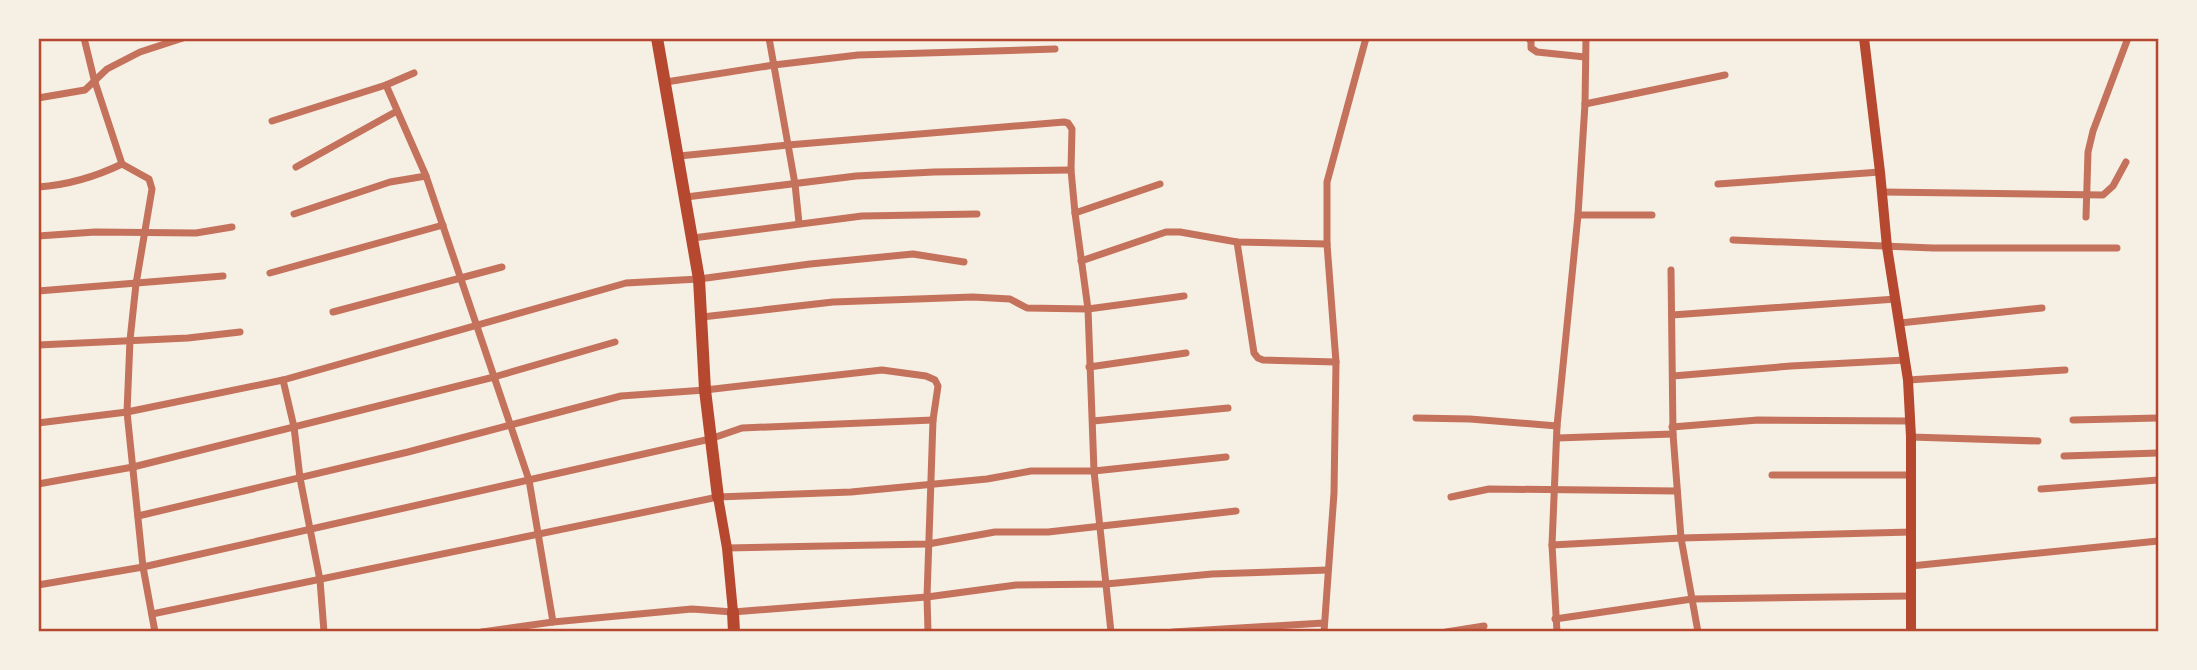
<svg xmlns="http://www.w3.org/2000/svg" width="2197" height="670" viewBox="0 0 2197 670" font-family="Raleway,sans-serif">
<rect width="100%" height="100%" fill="#f6efe4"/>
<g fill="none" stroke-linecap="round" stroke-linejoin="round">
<g stroke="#c5725c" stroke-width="7">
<polyline points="84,38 94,79 122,164 149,179 152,189 136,284 130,340 127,412 143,567 155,632"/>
<polyline points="769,38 795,184 799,223"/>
<polyline points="1528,38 1531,41 1531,48 1537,52 1585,57"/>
<polyline points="666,82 774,65 858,55 1055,49"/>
<polyline points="386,85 426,176 529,480 553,622"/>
<polyline points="38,98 85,90 107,69 140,52 183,38"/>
<polyline points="1585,104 1725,75"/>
<polyline points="272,121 386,85 414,73"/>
<polyline points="679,156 788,145 1064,122 1068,123 1072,129 1071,170 1075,213 1088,309 1094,471 1111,632"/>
<polyline points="296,167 397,111"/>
<polyline points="1718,184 1880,172"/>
<path d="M 38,187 C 69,185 95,177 122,164"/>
<polyline points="1882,192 2103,195 2113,186 2126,162"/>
<polyline points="686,197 856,176 934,172 1071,170"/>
<polyline points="1075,213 1160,184"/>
<polyline points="294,214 390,182 426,176"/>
<polyline points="1578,215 1652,215"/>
<polyline points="2086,217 2088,152 2093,131 2128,38"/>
<polyline points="38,236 95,232 196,233 232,227"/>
<polyline points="693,238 862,216 977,214"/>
<polyline points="1733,240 1933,248 2117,248"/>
<polyline points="1237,242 1254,353 1258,358 1263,360 1336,362"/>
<polyline points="1081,261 1166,232 1180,232 1237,242 1327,244"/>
<polyline points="1671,270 1673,434 1681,538 1698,632"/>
<polyline points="270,273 443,225"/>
<polyline points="38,291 223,276"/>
<polyline points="333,312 502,267"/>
<polyline points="1672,315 1896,299"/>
<polyline points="702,317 833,302 973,297 1010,299 1027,308 1088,309 1184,296"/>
<polyline points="1900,323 2042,308"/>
<polyline points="38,345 188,338 240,332"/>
<polyline points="1089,367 1186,353"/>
<polyline points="1673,376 1791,366 1905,360"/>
<polyline points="283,380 294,427 300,478 320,580 324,632"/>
<polyline points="1908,380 2065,370"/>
<polyline points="1416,418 1470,419 1557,426"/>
<polyline points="2073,420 2158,418"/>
<polyline points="1093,421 1228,408"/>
<polyline points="38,423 127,412 283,380 626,283 699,279 810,264 913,254 964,262"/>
<polyline points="1672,427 1758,420 1910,421"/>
<polyline points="1911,437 2038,441"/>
<polyline points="1557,438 1673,434"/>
<polyline points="2064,456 2158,453"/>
<polyline points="1772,475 1911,475"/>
<polyline points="38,484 133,467 494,377 615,342"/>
<polyline points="2041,489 2158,480"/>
<polyline points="1451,497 1489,489 1677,491"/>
<polyline points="138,516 408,452 621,396 705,390 882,370 926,376 935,380 938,386 933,420 927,597 928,632"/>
<polyline points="1552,545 1681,538 1911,532"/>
<polyline points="727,548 928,544 995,532 1048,532 1236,511"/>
<polyline points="1911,566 2158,541"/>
<polyline points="38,585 143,567 710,439 742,428 933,420"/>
<polyline points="152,614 718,497 851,492 987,479 1031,471 1094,471 1226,457"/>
<polyline points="1555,619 1692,599 1911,596"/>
<polyline points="482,632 553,622 692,609 733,612 927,597 1016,585 1106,584 1212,574 1328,570"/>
<polyline points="1173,632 1324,623"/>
<polyline points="1324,632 1334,493 1336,362 1327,244 1327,182 1366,38"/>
<polyline points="1446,632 1484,626"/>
<polyline points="1557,632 1552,545 1557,426 1578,215 1585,104 1586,38"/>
</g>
<g stroke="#b5482f" stroke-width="10">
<polyline points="1864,38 1880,172 1887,247 1908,380 1911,437 1911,632"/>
<polyline points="718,497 727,548 733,612"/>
</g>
<g stroke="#b5482f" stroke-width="12">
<polyline points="657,38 699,279 705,390 718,497"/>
<polyline points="733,612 734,632"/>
</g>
</g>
<rect width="2197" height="670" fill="none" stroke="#f6efe4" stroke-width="80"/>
<rect x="40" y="40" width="2117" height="590" fill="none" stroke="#b5482f" stroke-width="2.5"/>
</svg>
